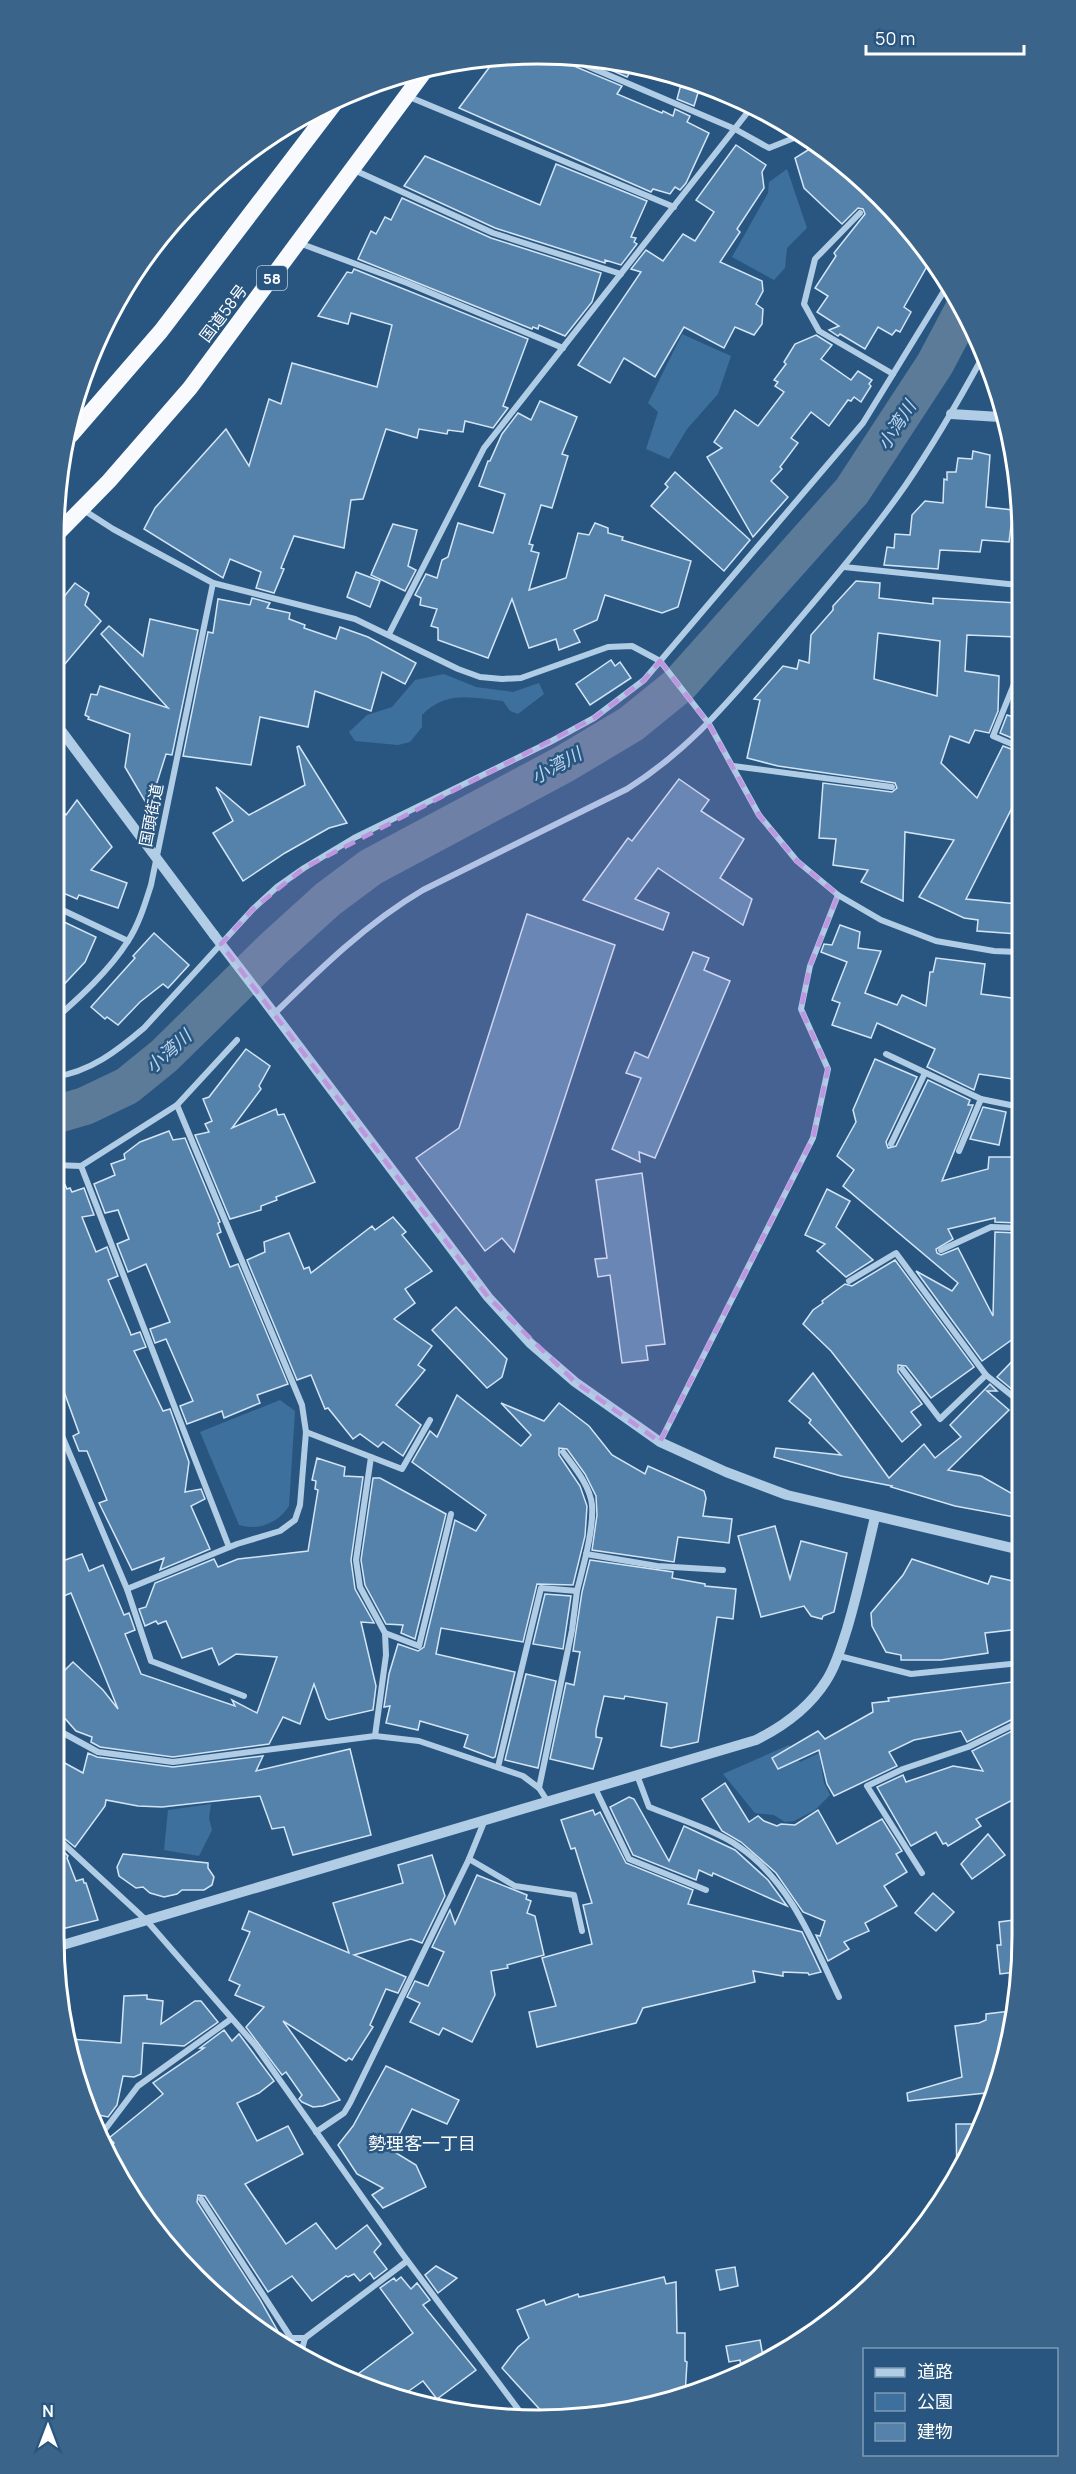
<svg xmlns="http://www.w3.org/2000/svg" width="1076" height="2474" viewBox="0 0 1076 2474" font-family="Manrope,'Noto Sans JP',sans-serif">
<rect width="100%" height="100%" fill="#295680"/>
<g fill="#3d709d">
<polygon points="787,169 807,228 787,248 785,268 774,280 732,257 768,193 769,182"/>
<polygon points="682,334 731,356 718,394 687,429 669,459 646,449 658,412 648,403"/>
<path d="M 444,674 L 476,687 L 513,692 L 539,683 L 544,694 L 518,714 L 510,711 L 503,701 C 471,698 447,690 422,715 L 422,727 L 410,742 L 398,745 L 355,741 L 349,732 L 367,715 L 392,707 L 415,680 Z"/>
<path d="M 280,1400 L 295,1411 L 289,1506 C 278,1523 259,1531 239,1525 L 200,1432 Z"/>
<polygon points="789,1745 800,1762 819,1753 824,1783 830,1795 815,1810 794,1821 785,1822 774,1815 755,1813 723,1774"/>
<polygon points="211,1804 209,1818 212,1830 199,1856 164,1850 168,1810"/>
</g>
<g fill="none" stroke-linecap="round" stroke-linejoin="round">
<polyline stroke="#5b7b98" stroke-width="38" points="54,1115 85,1106 127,1086 164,1056 274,948 328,899 371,867 564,764 631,724 679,685 852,491 935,364 963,311"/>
</g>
<g fill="#5582aa" stroke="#d3e5f5" stroke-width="1.5" fill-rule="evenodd">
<polygon points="507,55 561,57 564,62 622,86 617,94 662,113 663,111 673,116 675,109 690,116 687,122 709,133 686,183 680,190 675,187 670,194 653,189 651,192 459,108 497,57"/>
<polygon points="581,57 602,58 634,66 627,77"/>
<polygon points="683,77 701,83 694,106 677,99"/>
<polygon points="736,145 766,165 762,172 764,188 737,229 740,232 720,262 762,281 763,291 756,304 763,309 762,324 754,335 735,327 724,348 684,327 655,377 624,358 610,383 578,365 641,272 631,269 646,250 663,261 683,234 695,241 714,212 696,200"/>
<polygon points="820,147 902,219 930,261 904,307 911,312 900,332 896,330 892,335 878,327 865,349 840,334 838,336 829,330 839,326 817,312 828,296 815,288 836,256 834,253 865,214 863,209 858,208 842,224 804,188 795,158 808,150"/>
<polygon points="425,156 540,205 556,164 647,201 631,237 636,238 634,242 637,244 621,265 605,260 605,263 495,228 404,186"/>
<polygon points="402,198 491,238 601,273 592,302 565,336 539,325 538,329 533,327 532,329 358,259 371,231 376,234 385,217 391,220"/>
<polygon points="354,269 528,339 503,406 508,408 493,428 465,421 463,432 448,430 447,434 419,429 417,438 386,429 363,499 351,500 344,548 294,536 281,568 284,569 274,593 256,588 261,572 230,559 223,578 144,529 155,508 226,429 249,466 269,399 281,404 292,363 377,387 392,325 351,313 348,324 318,316 347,272 352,273"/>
<polygon points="816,335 832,345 821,359 851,380 858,371 872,380 869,384 871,386 861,402 854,397 851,401 848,400 829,426 811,412 791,438 798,443 780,467 782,469 771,481 788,497 753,537 707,457 722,448 714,442 735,410 758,426 784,392 775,386 778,382 774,380 786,364 784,362 795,344"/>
<polygon points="540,401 577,417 562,454 568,456 552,508 541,505 529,544 533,545 531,551 539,553 529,590 566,578 578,533 589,535 595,523 608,528 608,533 623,537 622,540 691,561 678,607 662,613 605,595 597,620 574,630 580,642 559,650 556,639 529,648 512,599 488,658 438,640 438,628 431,626 437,609 420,605 421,598 415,595 426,574 437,578 442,560 448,557 458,523 493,533 505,494 479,486 488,461 490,461 502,434 518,413 531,420"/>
<polygon points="973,451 990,455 986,507 1013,510 1009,542 982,540 980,552 940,550 938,569 884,565 887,547 894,548 895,534 910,535 912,515 925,501 943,503 944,479 947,480 947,472 956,472 958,458 972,459"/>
<polygon points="675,472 750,540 724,571 651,506 668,487 665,484"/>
<polygon points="393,524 417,530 408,566 416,570 405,591 371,575"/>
<polygon points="356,572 380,581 370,607 347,597"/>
<path d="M 856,581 L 880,583 L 879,598 L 933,604 L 933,598 L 1018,603 L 1018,637 L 967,635 L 965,671 L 999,676 L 998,711 L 989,733 L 975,730 L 969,743 L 950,736 L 941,763 L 977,798 L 1003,746 L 1019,752 L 1019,794 L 966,899 L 1019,904 L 1019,934 L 977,931 L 978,920 L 964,918 L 919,897 L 954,840 L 905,832 L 903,901 L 861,882 L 868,870 L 833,865 L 836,839 L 819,838 L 823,783 L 892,792 L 897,788 L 895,783 L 778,766 L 747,758 L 760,700 L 754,699 L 783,666 L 797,669 L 799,660 L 809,663 L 811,635 L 833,610 L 833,606 ZM 878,633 L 940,641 L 937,696 L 874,679 Z"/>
<polygon points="75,583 89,593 85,605 101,621 54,677 54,609"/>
<polygon points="252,598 270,603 267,608 290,613 289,619 305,625 304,628 336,639 340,627 368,637 416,663 405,684 382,672 371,711 315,691 308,727 260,717 251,765 183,756 208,632 213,633 218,599 250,605"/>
<polygon points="150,619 198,630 172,755 166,754 149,808 125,767 130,734 88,719 89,717 85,715 91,694 97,695 100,686 168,708 101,634 109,626 143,656"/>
<polygon points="611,660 615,666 620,662 631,678 590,705 576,684"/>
<polygon points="1007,715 1017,718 1018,715 1019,741 1000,733"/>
<polygon points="299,746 347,823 329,828 285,853 243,881 213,833 233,821 216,787 249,815 305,785 297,747"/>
<polygon points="679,779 709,800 701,811 744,839 720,878 752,899 743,925 658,868 635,899 669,913 663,930 583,900 628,838 632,841"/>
<polygon points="54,800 66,815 77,800 112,847 91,870 127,883 118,908 79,895 77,899 54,889"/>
<polygon points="527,914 615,945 514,1252 502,1238 485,1251 416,1158 459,1128"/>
<polygon points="62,921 96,937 85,962 54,995 54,941"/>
<polygon points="840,925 860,932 858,948 881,951 865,993 897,1005 902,995 926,1006 930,972 933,972 936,958 985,964 981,994 1019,999 1013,1047 1019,1049 1020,1080 979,1074 974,1090 927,1067 935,1049 877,1023 871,1038 832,1025 840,1003 832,1000 847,962 821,952 824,944 832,945"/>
<polygon points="154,933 189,965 168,988 163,984 140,1002 118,1025 107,1017 105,1019 91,1007 135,958 133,956"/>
<polygon points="693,952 709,958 704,970 730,981 655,1158 639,1152 640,1162 612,1149 641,1078 626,1073 635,1052 648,1058"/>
<polygon points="246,1049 270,1066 259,1086 261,1089 232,1128 276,1109 278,1115 284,1114 315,1182 276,1197 277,1200 261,1206 261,1210 230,1219 195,1135 209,1132 205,1124 212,1121 203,1099 209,1097"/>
<polygon points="875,1059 917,1077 886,1142 888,1148 896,1146 928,1080 970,1100 968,1105 973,1105 942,1181 988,1169 989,1157 1020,1157 1020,1223 995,1222 995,1218 948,1229 953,1239 936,1249 937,1253 941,1255 958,1248 993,1316 995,1232 1020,1233 1020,1334 982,1361 916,1271 952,1291 958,1283 843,1186 854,1170 837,1156 856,1122 853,1110"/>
<polygon points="983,1107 1006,1112 999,1145 970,1139"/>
<polygon points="169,1131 173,1140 185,1138 220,1222 218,1223 221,1232 217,1234 230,1267 238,1264 288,1384 257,1395 260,1403 224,1418 222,1411 187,1424 180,1406 193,1401 166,1339 155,1343 150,1329 170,1322 146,1264 128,1272 117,1244 129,1239 118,1210 105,1213 94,1184 115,1175 111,1164 125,1159 124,1154 140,1142"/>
<polygon points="54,1170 58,1170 67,1189 70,1188 72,1192 84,1188 94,1215 82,1217 96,1252 107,1247 118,1276 108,1280 130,1332 131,1335 140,1332 146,1347 134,1351 163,1411 170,1409 189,1462 185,1492 201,1489 205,1499 191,1506 210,1549 160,1570 164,1558 132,1570 99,1503 107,1500 87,1451 79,1451 73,1436 79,1433 54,1364 54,1271 60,1268 54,1249"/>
<polygon points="642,1173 665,1344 646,1346 648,1360 622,1363 610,1275 598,1277 595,1259 607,1258 596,1180"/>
<polygon points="827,1189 850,1201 836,1227 873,1260 846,1277 817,1251 825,1244 805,1235"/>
<polygon points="393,1217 406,1232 402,1235 432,1271 405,1289 415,1303 394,1319 432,1346 418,1365 425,1370 396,1405 421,1425 403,1456 383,1442 378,1447 360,1434 353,1439 328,1408 325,1409 311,1375 297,1380 247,1260 265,1252 264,1242 289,1233 304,1269 309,1267 311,1273 372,1226 375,1230"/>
<polygon points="895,1260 974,1367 931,1398 906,1366 898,1365 898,1372 922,1404 911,1412 921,1425 902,1442 831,1351 803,1324 813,1310 823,1303 822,1301 845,1284 852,1286"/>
<polygon points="456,1307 507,1359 502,1377 487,1388 432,1330"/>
<polygon points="1020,1353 1020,1391 1014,1391 997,1377"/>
<polygon points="813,1373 889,1478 924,1444 935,1458 961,1437 950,1425 990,1384 997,1391 987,1391 1009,1410 948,1470 981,1476 1018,1497 1014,1517 955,1506 891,1487 892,1486 841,1476 774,1457 776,1448 841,1455 809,1423 811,1420 789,1401"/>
<polygon points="457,1395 521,1446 531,1435 501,1403 544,1421 559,1403 589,1426 612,1455 645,1474 648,1466 704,1491 706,1498 703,1516 732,1519 729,1543 678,1537 674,1562 592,1550 597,1515 596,1496 585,1474 567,1449 559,1448 559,1455 580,1486 587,1506 585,1536 573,1585 537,1584 523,1642 441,1628 436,1654 515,1672 495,1757 493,1758 464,1747 468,1735 420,1721 418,1730 386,1723 390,1706 384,1707 389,1674 398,1644 418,1651 424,1647 455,1520 476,1531 486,1515 412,1462 430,1431 437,1437"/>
<polygon points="317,1458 345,1467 344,1476 363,1477 351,1560 355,1589 374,1623 361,1622 376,1686 373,1710 329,1720 326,1718 314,1684 300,1724 283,1717 269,1744 173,1757 100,1747 91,1742 92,1737 76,1731 54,1706 54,1681 73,1662 103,1690 118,1709 71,1593 54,1600 54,1564 82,1554 89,1571 103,1565 124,1615 129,1613 135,1630 125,1634 141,1674 235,1706 232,1700 257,1713 277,1657 236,1654 219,1665 212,1648 182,1658 166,1621 158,1624 156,1621 145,1626 139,1609 146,1607 155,1583 214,1559 218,1567 238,1559 308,1551 318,1490 315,1489 316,1481 312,1480"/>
<polygon points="373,1478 380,1478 446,1514 415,1639 401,1633 403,1625 386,1624 365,1585 361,1560"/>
<polygon points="775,1526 790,1579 801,1541 847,1553 834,1612 823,1616 822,1619 811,1616 804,1606 761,1617 738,1536"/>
<polygon points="912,1559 988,1584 991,1576 1021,1583 1021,1629 985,1633 988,1653 941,1660 901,1660 901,1655 886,1652 872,1626 871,1613 903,1575"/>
<polygon points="590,1560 673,1572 672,1578 705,1584 705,1586 736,1589 733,1619 717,1617 698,1742 671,1748 661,1746 667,1703 625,1696 624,1699 604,1696 596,1730 596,1737 602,1738 593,1769 550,1759 566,1683 574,1685 580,1652 573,1651 582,1592"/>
<polygon points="545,1594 571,1596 563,1649 533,1644"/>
<polygon points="526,1674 556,1681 538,1768 505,1760"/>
<polygon points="1012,1682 1017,1717 967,1742 961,1731 914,1740 889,1752 897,1766 834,1796 827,1784 819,1750 778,1769 772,1758 818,1731 825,1739 873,1712 872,1703 889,1701 888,1698"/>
<polygon points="1018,1728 1019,1734 1021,1733 1022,1795 976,1819 981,1826 948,1846 946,1843 943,1844 936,1832 911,1846 877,1787 903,1775 906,1782 953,1766 983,1771 972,1751"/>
<polygon points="350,1749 371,1835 293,1855 284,1827 272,1829 260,1796 162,1807 138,1806 106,1800 105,1806 75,1847 54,1830 54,1757 83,1773 88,1753 97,1757 173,1767 263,1756 256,1771"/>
<polygon points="725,1783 749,1822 758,1816 764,1821 777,1826 781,1824 795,1825 818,1810 837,1844 882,1819 902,1851 896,1854 907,1872 884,1886 897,1906 865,1923 869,1931 844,1942 849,1949 828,1961 816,1935 820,1936 825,1921 803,1912 776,1873 741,1842 722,1831 702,1799"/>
<polygon points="629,1797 634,1799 669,1861 684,1826 735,1850 768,1880 787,1906 713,1873 712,1876 699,1870 696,1880 633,1855 610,1807"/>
<polygon points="593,1810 595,1815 600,1812 626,1863 693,1890 688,1904 802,1932 821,1972 809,1975 808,1973 783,1972 783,1976 753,1971 755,1982 643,2008 636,2023 537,2047 529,2012 556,2006 542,1958 592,1944 583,1905 592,1903 575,1848 571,1849 561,1820"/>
<polygon points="988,1834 1005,1855 972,1879 961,1864"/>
<polygon points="54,1842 68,1856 67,1858 76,1881 83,1879 84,1883 86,1883 98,1920 54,1931"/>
<polygon points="123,1854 208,1863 208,1868 214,1877 212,1885 204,1890 182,1890 177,1894 164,1897 150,1893 143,1887 136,1888 119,1876 117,1867"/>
<polygon points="432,1855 445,1896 422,1943 411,1939 354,1955 406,1977 398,1993 386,1989 370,2025 373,2027 352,2060 349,2058 346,2061 283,2021 340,2100 323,2106 313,2107 302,2102 299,2099 302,2095 286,2072 282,2075 246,2027 264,2007 235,1995 240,1985 229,1980 250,1932 242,1929 249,1911 349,1953 333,1903 403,1883 398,1865"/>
<polygon points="477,1875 527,1895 526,1899 531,1901 527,1913 535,1916 544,1955 507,1965 508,1968 491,1971 495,1995 472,2042 443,2028 439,2035 410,2022 420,2003 407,1997 415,1981 428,1986 444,1952 432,1947 450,1910 455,1924"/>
<polygon points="933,1893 954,1912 936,1931 915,1913"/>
<polygon points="1022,1919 1022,1936 1016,1972 1000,1974 997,1945 1001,1945 999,1922"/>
<polygon points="147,1995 147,1999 163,2001 161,2024 195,2001 201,2001 218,2022 184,2046 143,2043 141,2074 134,2077 123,2076 117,2105 108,2117 89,2113 80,2092 71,2039 121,2043 124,1996"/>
<polygon points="1010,2011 996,2092 908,2101 907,2093 962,2077 955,2026 979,2023 986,2020 986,2014"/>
<polygon points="224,2030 232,2041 239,2034 274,2081 259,2093 237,2103 257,2141 288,2126 303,2154 245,2184 286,2244 316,2223 336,2249 367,2225 381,2244 374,2252 387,2269 374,2279 370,2273 360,2281 354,2274 348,2277 346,2276 312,2301 292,2276 268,2292 205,2196 198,2195 197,2202 259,2298 284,2342 282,2343 174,2255 119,2178 106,2151 114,2143 109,2138 163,2094 153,2083 204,2048 200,2048"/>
<polygon points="386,2066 459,2100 447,2124 412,2109 396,2140 388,2148 416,2165 426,2187 383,2208 372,2195 383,2188 357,2174 338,2145 353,2126"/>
<polygon points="956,2124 982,2124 957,2179"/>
<polygon points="436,2266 457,2278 438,2293 425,2275"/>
<polygon points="735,2267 738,2286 720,2290 716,2270"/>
<polygon points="401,2277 411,2289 417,2283 430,2300 423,2305 476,2370 437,2399 423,2381 403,2395 354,2377 413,2333 380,2288 394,2278 396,2281"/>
<polygon points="664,2277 666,2284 676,2282 677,2333 685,2333 685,2361 687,2362 685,2396 602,2416 544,2414 502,2368 518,2347 529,2338 517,2310 544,2300 546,2305 578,2294 579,2297"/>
<polygon points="760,2340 764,2362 741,2366 740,2360 729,2362 726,2346"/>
</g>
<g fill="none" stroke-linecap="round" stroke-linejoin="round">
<g stroke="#b0cde5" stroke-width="6">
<polyline points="566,57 735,129 769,148 804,134"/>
<polyline points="407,96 674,207"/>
<polyline points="354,170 493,233 621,274"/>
<polyline points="860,213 815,259 804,304 819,331 893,374"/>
<polyline points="299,243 407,283 563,348"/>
<polyline points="82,509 113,529 213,583 355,619 458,669 480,677 502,679 521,678 608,647 632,646 660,661 709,724 759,815 797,861 838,895 881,920 936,941 994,951 1019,952"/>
<polyline points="844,567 1018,585"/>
<polyline points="389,634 484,448 751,108"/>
<polyline points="1018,674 993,736 1019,747"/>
<polyline points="733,766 892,787"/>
<polyline points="54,906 128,941"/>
<path d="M 275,1013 C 321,968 367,923 423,890 L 627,789 C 689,750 727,703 774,649 C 819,596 865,543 905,486 C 933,445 958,402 982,358"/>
<path d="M 54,1020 C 80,997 109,971 128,941 C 139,924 145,904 151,885 L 213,583"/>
<polyline points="886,1054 981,1099 1020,1107"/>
<path d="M 54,1077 C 90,1072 117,1051 144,1028 L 253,909 L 277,887 L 304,868 L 354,838 L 550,742 L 594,718 L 644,680 L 863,423 L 947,286"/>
<polyline points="891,1144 925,1073"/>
<polyline points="959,1151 981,1099"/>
<polyline points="54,1165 81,1166 177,1105 237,1040"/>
<polyline points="81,1166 229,1547"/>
<polyline points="941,1250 991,1227 1020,1228"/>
<polyline points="849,1281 896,1253 986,1375 1020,1402"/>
<polyline points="902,1369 940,1419 986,1375"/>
<polyline points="54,1417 127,1589 237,1544 280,1531 295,1520 300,1505 306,1432 302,1405 177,1105"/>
<polyline points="306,1432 371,1457 356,1560 360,1587 385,1633 419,1646 451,1514"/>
<polyline points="660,1442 813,1138 828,1069 801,1009 810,966 838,895"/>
<polyline points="371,1457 402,1469 430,1420"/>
<polyline points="586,1554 657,1566 723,1570"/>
<polyline points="127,1589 151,1661 244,1696"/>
<polyline points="839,1656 911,1674 1021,1663"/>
<polyline points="54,1728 98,1752 173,1762 375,1736 419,1741 523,1776 539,1788 548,1802"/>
<polyline points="375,1736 386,1655 385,1633"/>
<path d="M 498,1767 L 541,1588 L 577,1591 C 583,1567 594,1529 592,1505 C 590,1485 574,1467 563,1452"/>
<path d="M 637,1775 L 649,1807 C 674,1817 717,1831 738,1846 C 790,1881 813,1942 839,1997"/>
<polyline points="539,1788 572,1630 577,1591"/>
<polyline points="595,1788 629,1859 706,1890"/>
<polyline points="54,1835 147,1921 255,2045 401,2252 521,2413"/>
<polyline points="469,1859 515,1886 574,1895 582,1931"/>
<polyline points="922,1873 867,1786 903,1769 968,1747 1021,1721"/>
<polyline points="316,2132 344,2113 350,2103 469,1859 484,1822"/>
<polyline points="100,2136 138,2086 231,2019"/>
<polyline points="201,2199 291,2338 305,2338 407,2261"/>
<polyline points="300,2357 305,2338"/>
</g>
<g stroke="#b0cde5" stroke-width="10">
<polyline points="951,414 1000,417"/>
<polyline points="54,721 214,935"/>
<polyline points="257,991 488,1297 530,1343 575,1382 660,1442 726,1472 787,1495 1021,1550"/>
<path d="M 56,1947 L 756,1740 C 784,1726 809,1708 826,1681 C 836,1666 841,1647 847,1629 C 858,1592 866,1555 875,1517"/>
</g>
<g stroke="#f8fafe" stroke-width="16">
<polyline points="71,435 161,331 338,99"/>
<polyline points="54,537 109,481 190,388 427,68"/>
</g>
<polyline stroke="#b0cde5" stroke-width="10" points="214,935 257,991"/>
</g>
<path fill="#bd96df" fill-opacity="0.2" stroke="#bd96df" stroke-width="4.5" stroke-dasharray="12 8" stroke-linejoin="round" d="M 660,661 L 709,724 L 759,815 L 797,861 L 838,895 L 810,966 L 801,1009 L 828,1069 L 813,1138 L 660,1442 L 575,1382 L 488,1297 L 221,944 L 253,909 L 304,868 L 594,718 L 644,680 Z"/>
<g text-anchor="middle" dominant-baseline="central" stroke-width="5" stroke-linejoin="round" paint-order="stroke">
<rect fill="#295680" stroke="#bfccd9" stroke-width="1.5" x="257" y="266" width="30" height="24" rx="4.5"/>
<g font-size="15" font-weight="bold" fill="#fff">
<text x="272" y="278">58</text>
</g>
<g font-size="16" fill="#fff" stroke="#295680">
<text transform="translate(223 313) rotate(-53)">国道58号</text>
<text transform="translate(151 815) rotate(-79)">国頭街道</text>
</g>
<g font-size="18" font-style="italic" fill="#bbd6ed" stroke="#295680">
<text transform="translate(896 425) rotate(-57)">小湾川</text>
<text transform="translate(556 765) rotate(-29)">小湾川</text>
<text transform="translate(168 1051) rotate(-42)">小湾川</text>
</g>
<g font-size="18" fill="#fff" stroke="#295680">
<text x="422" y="2143">勢理客一丁目</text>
</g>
</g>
<path d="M0 0H1076V2474H0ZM538 64H538A474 474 0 0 1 1012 538V1936A474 474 0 0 1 538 2410H538A474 474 0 0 1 64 1936V538A474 474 0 0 1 538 64Z" fill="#3a648a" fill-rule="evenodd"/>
<path fill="none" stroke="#fff" stroke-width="3" d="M538 64H538A474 474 0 0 1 1012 538V1936A474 474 0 0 1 538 2410H538A474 474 0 0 1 64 1936V538A474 474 0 0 1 538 64Z"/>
<rect x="863" y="2348" width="195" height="108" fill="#295680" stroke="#7f9ab3" stroke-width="1.5"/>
<rect x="875" y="2368" width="30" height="9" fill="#b0cde5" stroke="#7f9ab3" stroke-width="1.5"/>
<text x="917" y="2378" font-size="18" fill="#ffffff">道路</text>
<rect x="875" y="2393" width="30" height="18" fill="#3d709d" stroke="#7f9ab3" stroke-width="1.5"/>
<text x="917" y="2408" font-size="18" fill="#ffffff">公園</text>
<rect x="875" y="2423" width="30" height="18" fill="#5582aa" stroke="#7f9ab3" stroke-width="1.5"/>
<text x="917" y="2438" font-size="18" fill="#ffffff">建物</text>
<g transform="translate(48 2426)" stroke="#295680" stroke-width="4.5" paint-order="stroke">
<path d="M0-4.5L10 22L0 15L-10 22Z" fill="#ffffff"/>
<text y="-9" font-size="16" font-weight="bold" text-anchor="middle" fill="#ffffff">N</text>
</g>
<path d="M866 45v9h158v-9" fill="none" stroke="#ffffff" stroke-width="3"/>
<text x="875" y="45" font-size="18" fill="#ffffff" stroke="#295680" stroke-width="4.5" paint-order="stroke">50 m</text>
</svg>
